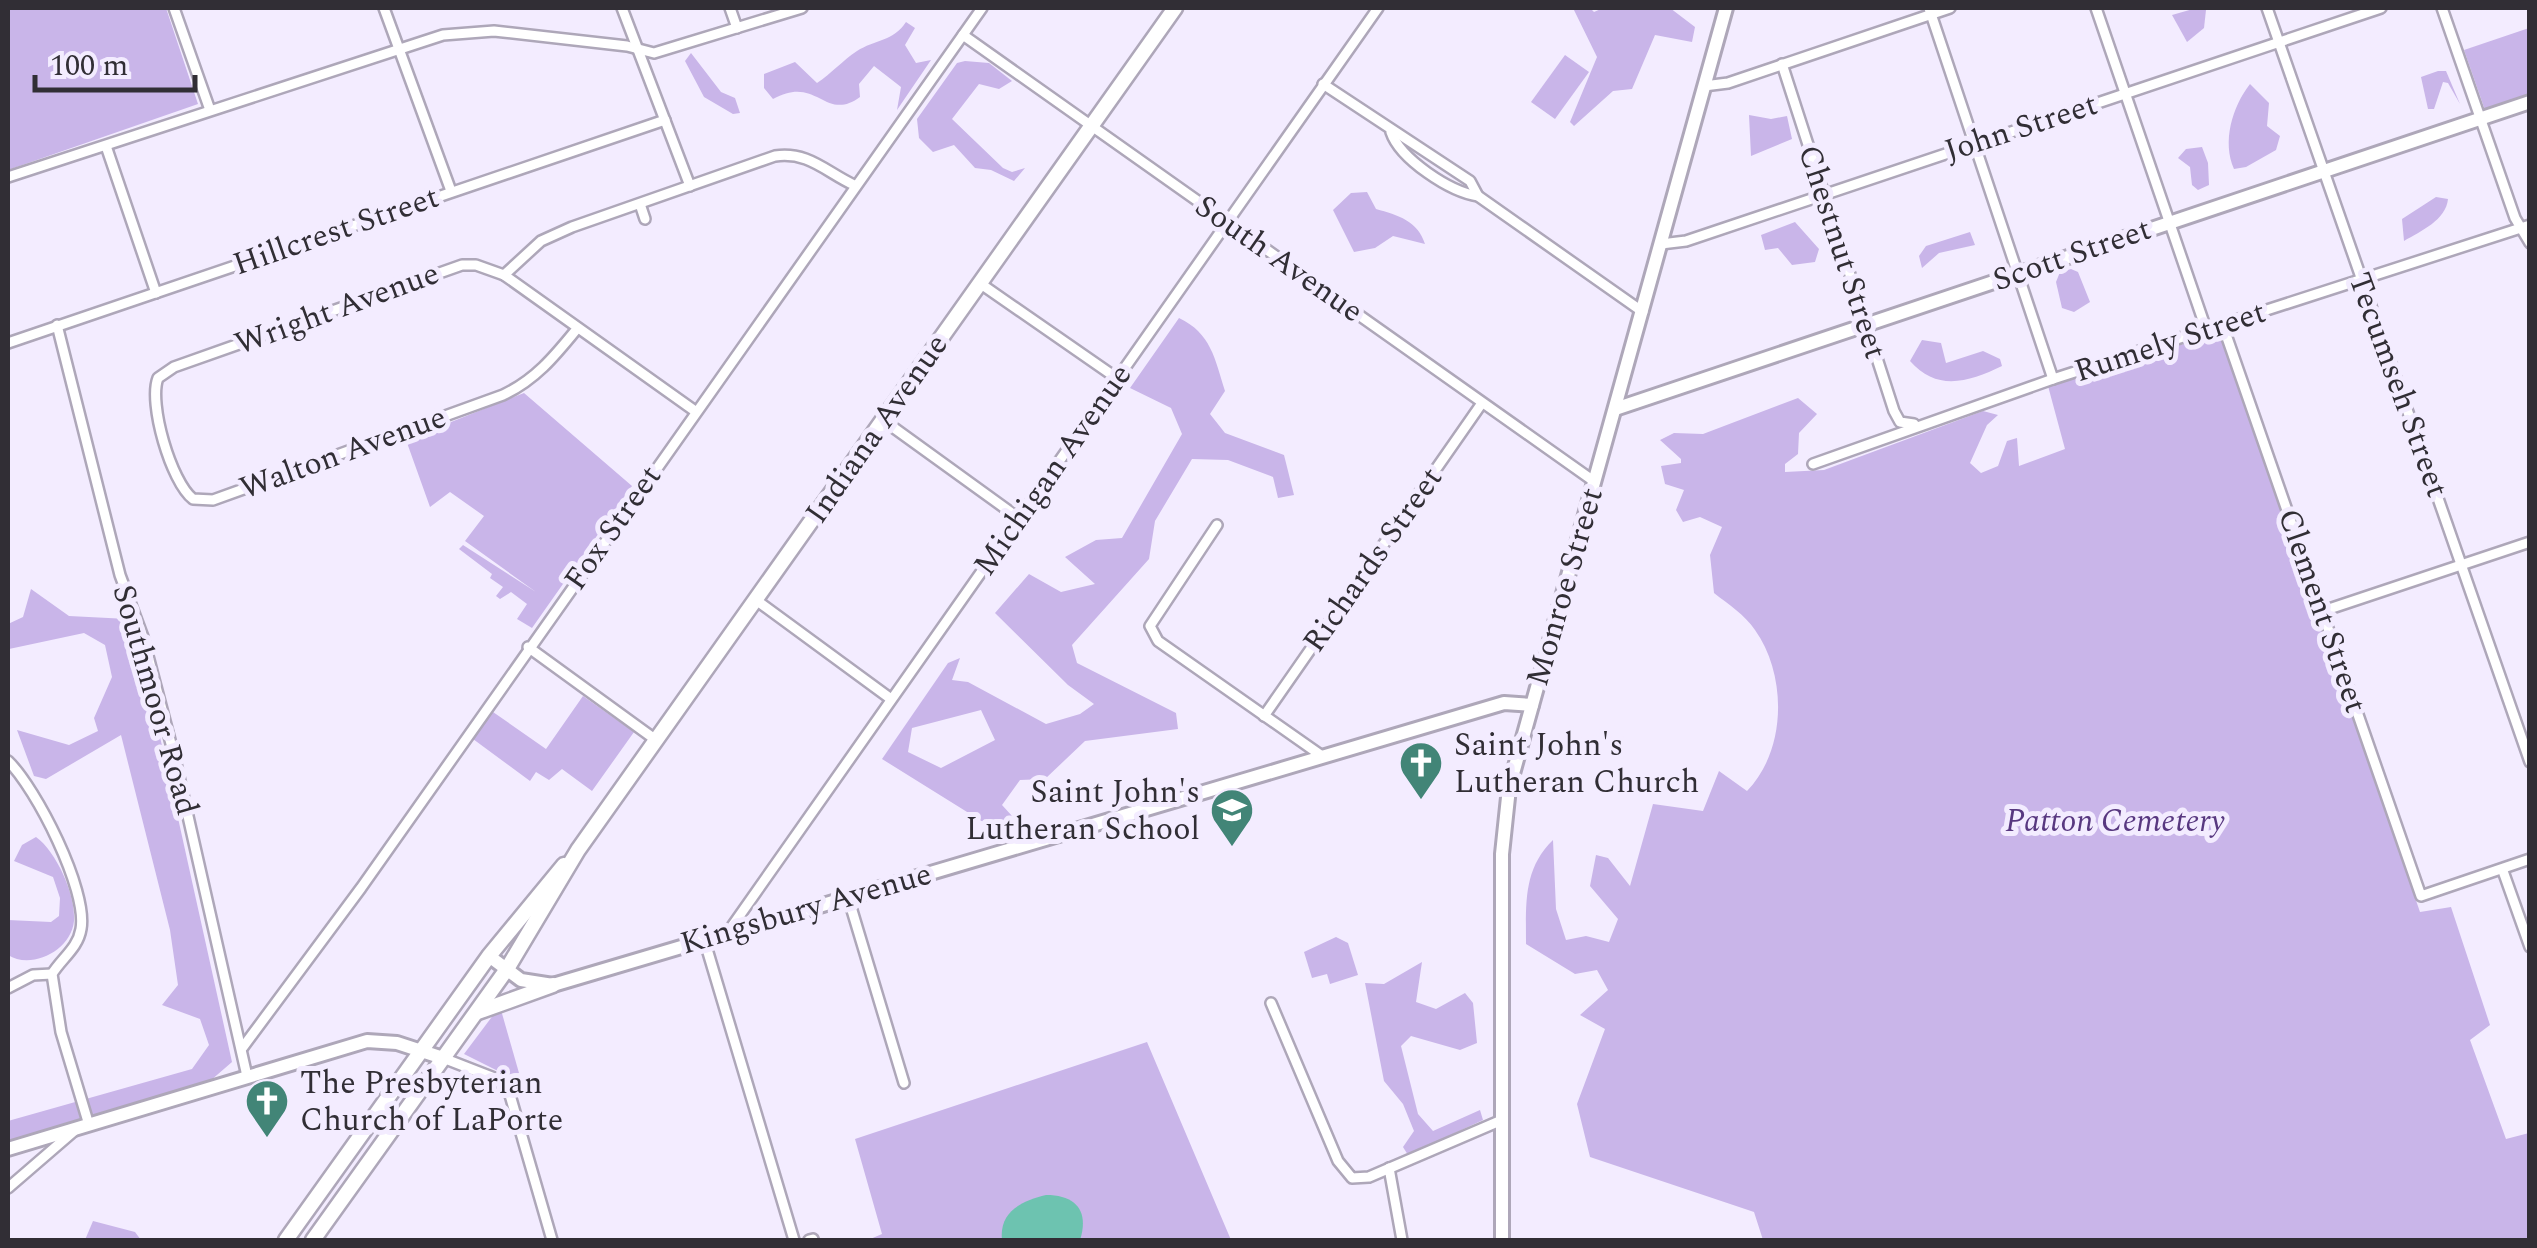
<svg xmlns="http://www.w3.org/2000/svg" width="2537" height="1248" viewBox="0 0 2537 1248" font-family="Spectral,serif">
<rect width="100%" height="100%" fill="#f3ecff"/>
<g fill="#c9b5e9" fill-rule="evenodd">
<polygon points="8,8 166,8 198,104 8,170"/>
<polygon points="1573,8 1590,8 1594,12 1603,8 1670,8 1695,27 1692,42 1655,35 1632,89 1613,91 1574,126 1570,122 1597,57"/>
<polygon points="2193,9 2206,10 2204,28 2187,42 2172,15"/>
<path d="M 906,22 L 915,28 L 905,45 L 916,63 L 931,60 L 897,110 L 901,87 L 874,66 L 859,84 L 860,97 C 825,123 817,74 773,99 L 764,88 L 764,74 L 795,62 L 817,83 C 832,73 842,61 857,51 C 874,40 894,41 906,22 Z"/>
<polygon points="2529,28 2529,98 2486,113 2464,50"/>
<polygon points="691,53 721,92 735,98 740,113 733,114 704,97 685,61"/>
<polygon points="1565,55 1589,72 1555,119 1531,102"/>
<polygon points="965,61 989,63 1012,81 999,89 979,84 952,119 1003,168 1012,172 1025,168 1014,181 991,170 975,168 954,145 933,152 919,138 917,119 957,63"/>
<polygon points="2438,71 2446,71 2460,104 2448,83 2443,82 2434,109 2428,109 2421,77"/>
<path d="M 2250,84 L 2269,103 L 2267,126 L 2280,136 L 2276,150 L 2246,167 L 2234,169 C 2222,142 2232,107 2250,84 Z"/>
<polygon points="1749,115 1771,119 1787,116 1792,139 1751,156"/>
<polygon points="2202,147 2208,163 2209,185 2198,190 2192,185 2190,167 2178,158 2186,149"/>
<path d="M 1367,192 L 1376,209 C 1398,215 1418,221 1425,244 L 1393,236 L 1375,248 L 1354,252 L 1333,210 L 1351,193 Z"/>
<path d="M 2436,197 L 2448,199 C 2446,220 2421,231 2404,241 L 2402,219 Z"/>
<polygon points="1795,222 1819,249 1815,262 1792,265 1778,248 1765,250 1761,235"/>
<polygon points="1970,232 1975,245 1939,253 1922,268 1919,256 1926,246"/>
<polygon points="2071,269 2078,272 2090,302 2074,312 2062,308 2056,282 2060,272"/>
<path d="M 1179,318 C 1211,333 1215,359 1225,391 L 1210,414 L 1225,433 L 1284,455 L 1294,495 L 1278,498 L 1273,477 L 1228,460 L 1192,459 L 1155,521 L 1149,559 L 1072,645 L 1077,663 L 1176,713 L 1178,729 L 1085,741 L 1045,779 L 1020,780 L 1002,805 L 1023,828 L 996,830 L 882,759 L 948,663 L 960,658 L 952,680 L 968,682 L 1046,724 L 1080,714 L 1094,704 L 1068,685 L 995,613 L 1029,574 L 1061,592 L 1095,584 L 1065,557 L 1096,540 L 1122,538 L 1182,434 L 1171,408 L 1130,388 ZM 981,710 L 995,740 L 941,768 L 908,752 L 912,728 Z"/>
<path d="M 2213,335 L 2223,342 L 2420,912 L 2451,907 L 2490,1025 L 2470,1040 L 2506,1139 L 2529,1133 L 2529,1240 L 1763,1240 L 1754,1212 L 1590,1157 L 1577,1104 L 1605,1029 L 1580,1015 L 1608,990 L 1597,970 L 1575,974 L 1526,944 C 1526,904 1523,869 1553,840 L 1556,909 L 1566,940 L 1586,936 L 1609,942 L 1618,919 L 1590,886 L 1596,855 L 1608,858 L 1630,886 L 1653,804 L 1703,811 L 1719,771 L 1747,791 C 1787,750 1787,675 1755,630 C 1745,615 1728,604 1714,593 L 1710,555 L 1722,527 L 1700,517 L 1683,522 L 1676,510 L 1684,490 L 1665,484 L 1661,466 L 1681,463 L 1681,459 L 1660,440 L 1674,433 L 1703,434 L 1798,398 L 1817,414 L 1799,433 L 1798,454 L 1785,464 L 1785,472 L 1824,470 L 1983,411 L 1998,415 L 1987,425 L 1970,463 L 1981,473 L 1998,466 L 2007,441 L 2017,438 L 2019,466 L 2065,449 L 2048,386 Z"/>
<path d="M 1922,340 L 1941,343 L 1946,363 L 1983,351 L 2000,359 L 2002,366 C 1969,382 1937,392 1910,361 Z"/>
<polygon points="524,393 632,486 532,628 517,619 527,604 511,592 500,599 496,596 503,587 490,578 492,574 459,549 463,545 536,592 465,541 484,516 450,492 430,507 406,440"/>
<polygon points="31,589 69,616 128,619 145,669 232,1062 210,1081 8,1143 8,1121 192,1069 209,1045 200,1019 162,1005 178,985 170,930 121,735 46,779 34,776 17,730 69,745 98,731 94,718 112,677 105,645 84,633 9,649 8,665 8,624 23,617"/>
<polygon points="583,696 634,732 592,791 562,769 549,780 536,772 530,781 473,739 493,712 546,749"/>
<path d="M 36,837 C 56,851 76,895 74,921 C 71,951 31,970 8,955 L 8,920 L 51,922 L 59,916 L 60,898 L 53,877 L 14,861 L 22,845 Z"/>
<polygon points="1336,937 1348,943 1358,975 1330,984 1327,974 1312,978 1304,952"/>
<polygon points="1422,962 1416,1002 1436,1009 1465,993 1473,1003 1477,1043 1460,1050 1411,1036 1401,1046 1418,1114 1433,1131 1480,1110 1483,1120 1408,1155 1403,1147 1414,1131 1403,1104 1384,1081 1365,983 1384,984"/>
<polygon points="497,1010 501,1010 519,1073 506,1075 464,1054"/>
<polygon points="1147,1042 1231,1240 868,1240 882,1234 855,1139"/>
<polygon points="93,1221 135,1232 141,1240 85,1240"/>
</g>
<path fill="#6dc3b0" d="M 1046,1195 C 1077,1195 1089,1212 1080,1240 L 1002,1240 C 999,1212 1021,1201 1046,1195 Z"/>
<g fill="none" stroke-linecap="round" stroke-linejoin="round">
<g stroke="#aea7b9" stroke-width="14">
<g id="street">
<polyline points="174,8 210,110"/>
<polyline points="384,8 451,191"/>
<polyline points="622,8 690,186"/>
<polyline points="730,8 737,28"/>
<polyline points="1929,8 2053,379"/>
<polyline points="2096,8 2206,329"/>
<polyline points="2267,8 2530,762"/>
<polyline points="2442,8 2515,218 2530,243"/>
<polyline points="963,35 1595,482"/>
<polyline points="1782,64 1894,411 1900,422 1914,424"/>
<polyline points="1323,84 1470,181 1478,196"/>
<polyline points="1704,86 1728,83 1950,8"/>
<path d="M 1391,132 C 1400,159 1450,192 1478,196 L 1643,312"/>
<polyline points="106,146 156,293"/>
<polyline points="8,177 443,35 494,31 627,46 654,53 802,8"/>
<polyline points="640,204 645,219"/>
<polyline points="1661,244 1686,241 2381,8"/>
<polyline points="504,275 695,411"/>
<polyline points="981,284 1118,379"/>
<polyline points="57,325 120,575 143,637 175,759 247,1076"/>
<polyline points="2223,326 2421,896 2530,859"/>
<path d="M 576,330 C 554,357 535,380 503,395 L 213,500 L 193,499 C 171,482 148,403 158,378 L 174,367 L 462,265 L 476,265 L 504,275 L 541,241 L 572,227 L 775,156 C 808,151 826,172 854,185"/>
<polyline points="8,343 665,120"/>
<polyline points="883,420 1020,519"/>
<polyline points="1813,464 2053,379 2530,225"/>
<polyline points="1217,525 1150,626 1158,641 1322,756"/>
<polyline points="756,600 891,699"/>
<polyline points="2323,611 2530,542"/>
<polyline points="528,647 656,740"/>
<polyline points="1264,716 1482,403"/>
<path d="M 8,761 C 36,788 88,890 81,929 C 78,948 62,958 52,974 L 61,1032 L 89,1125"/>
<polyline points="2503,871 2530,947"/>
<polyline points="848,897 904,1083"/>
<polyline points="728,932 1378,8"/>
<polyline points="704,939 794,1240"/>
<polyline points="8,988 33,975 52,974"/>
<polyline points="1271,1003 1338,1161 1352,1178 1369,1177 1502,1120"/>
<polyline points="243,1047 361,888 982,8"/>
<polyline points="443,1058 497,1079 510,1095 552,1240"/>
<polyline points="1389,1168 1402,1240"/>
<polyline points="8,1188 74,1131"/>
<polyline points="809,1240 813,1239"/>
</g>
</g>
<g stroke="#aea7b9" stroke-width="18">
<g id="secondary">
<polyline points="1615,409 2530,102"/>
<polyline points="489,956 521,980 553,985 1504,703 1532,705"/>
<polyline points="8,1149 367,1041 397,1043 443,1058"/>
<polyline points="1502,1240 1502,854 1509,788 1726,8"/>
</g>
</g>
<g stroke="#aea7b9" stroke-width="19">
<g id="primary">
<polyline points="478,1012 553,985"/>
<polyline points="286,1240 489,956 564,865"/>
<polyline points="313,1240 507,969 578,850 1175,8"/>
</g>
</g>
<use href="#street" stroke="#fff" stroke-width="9"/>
<use href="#secondary" stroke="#fff" stroke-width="12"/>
<use href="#primary" stroke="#fff" stroke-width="14"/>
</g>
<defs>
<g id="church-pin" transform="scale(2.25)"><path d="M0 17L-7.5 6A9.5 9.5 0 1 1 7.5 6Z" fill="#428577" stroke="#f3ecff"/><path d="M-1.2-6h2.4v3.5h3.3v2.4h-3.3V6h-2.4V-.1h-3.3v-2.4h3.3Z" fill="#fff"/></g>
<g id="school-pin" transform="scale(2.25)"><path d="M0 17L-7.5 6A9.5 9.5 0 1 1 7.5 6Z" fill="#428577" stroke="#f3ecff"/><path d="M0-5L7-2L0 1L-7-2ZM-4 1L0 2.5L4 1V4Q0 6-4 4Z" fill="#fff"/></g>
</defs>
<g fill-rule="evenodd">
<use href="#church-pin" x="1421" y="763"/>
<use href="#school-pin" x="1232" y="810"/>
<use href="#church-pin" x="267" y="1101"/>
</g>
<g text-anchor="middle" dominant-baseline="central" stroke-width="10" stroke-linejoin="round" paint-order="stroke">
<g font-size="32" fill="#312e35" stroke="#f3ecff">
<text transform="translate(2021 128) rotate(-18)">John Street</text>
<text transform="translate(336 231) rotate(-19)">Hillcrest Street</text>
<text transform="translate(1842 252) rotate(72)">Chestnut Street</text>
<text transform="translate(2072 255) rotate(-19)">Scott Street</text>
<text transform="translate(1279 259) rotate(35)">South Avenue</text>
<text transform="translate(337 309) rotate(-20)">Wright Avenue</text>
<text transform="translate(2170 342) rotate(-18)">Rumely Street</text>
<text transform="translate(2398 385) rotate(70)">Tecumseh Street</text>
<text transform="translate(877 429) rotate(-55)">Indiana Avenue</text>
<text transform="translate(343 453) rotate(-20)">Walton Avenue</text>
<text transform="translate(1053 470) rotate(-55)">Michigan Avenue</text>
<text transform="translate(613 528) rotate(-55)">Fox Street</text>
<text transform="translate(1373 560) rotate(-55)">Richards Street</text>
<text transform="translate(1565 587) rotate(-74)">Monroe Street</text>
<text transform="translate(2322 611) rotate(71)">Clement Street</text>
<text transform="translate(155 700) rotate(74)">Southmoor Road</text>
<text transform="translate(806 909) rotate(-16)">Kingsbury Avenue</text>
</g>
<g font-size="32" fill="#312e35" stroke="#f3ecff" text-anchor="start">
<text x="1454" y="745">Saint John's<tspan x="1454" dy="37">Lutheran Church</tspan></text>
<text x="1200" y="792" text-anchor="end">Saint John's<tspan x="1200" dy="37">Lutheran School</tspan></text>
<text x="300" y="1083">The Presbyterian<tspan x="300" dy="37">Church of LaPorte</tspan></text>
</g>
<g font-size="32" font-style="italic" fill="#583880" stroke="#f3ecff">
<text x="2115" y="821">Patton Cemetery</text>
</g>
</g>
<rect width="2537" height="1248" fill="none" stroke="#312e35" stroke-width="20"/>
<path d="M35 75v15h160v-15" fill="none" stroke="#312e35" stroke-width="5"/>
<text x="50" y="75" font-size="30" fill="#312e35" stroke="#f3ecff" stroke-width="8" paint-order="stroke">100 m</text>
</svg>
